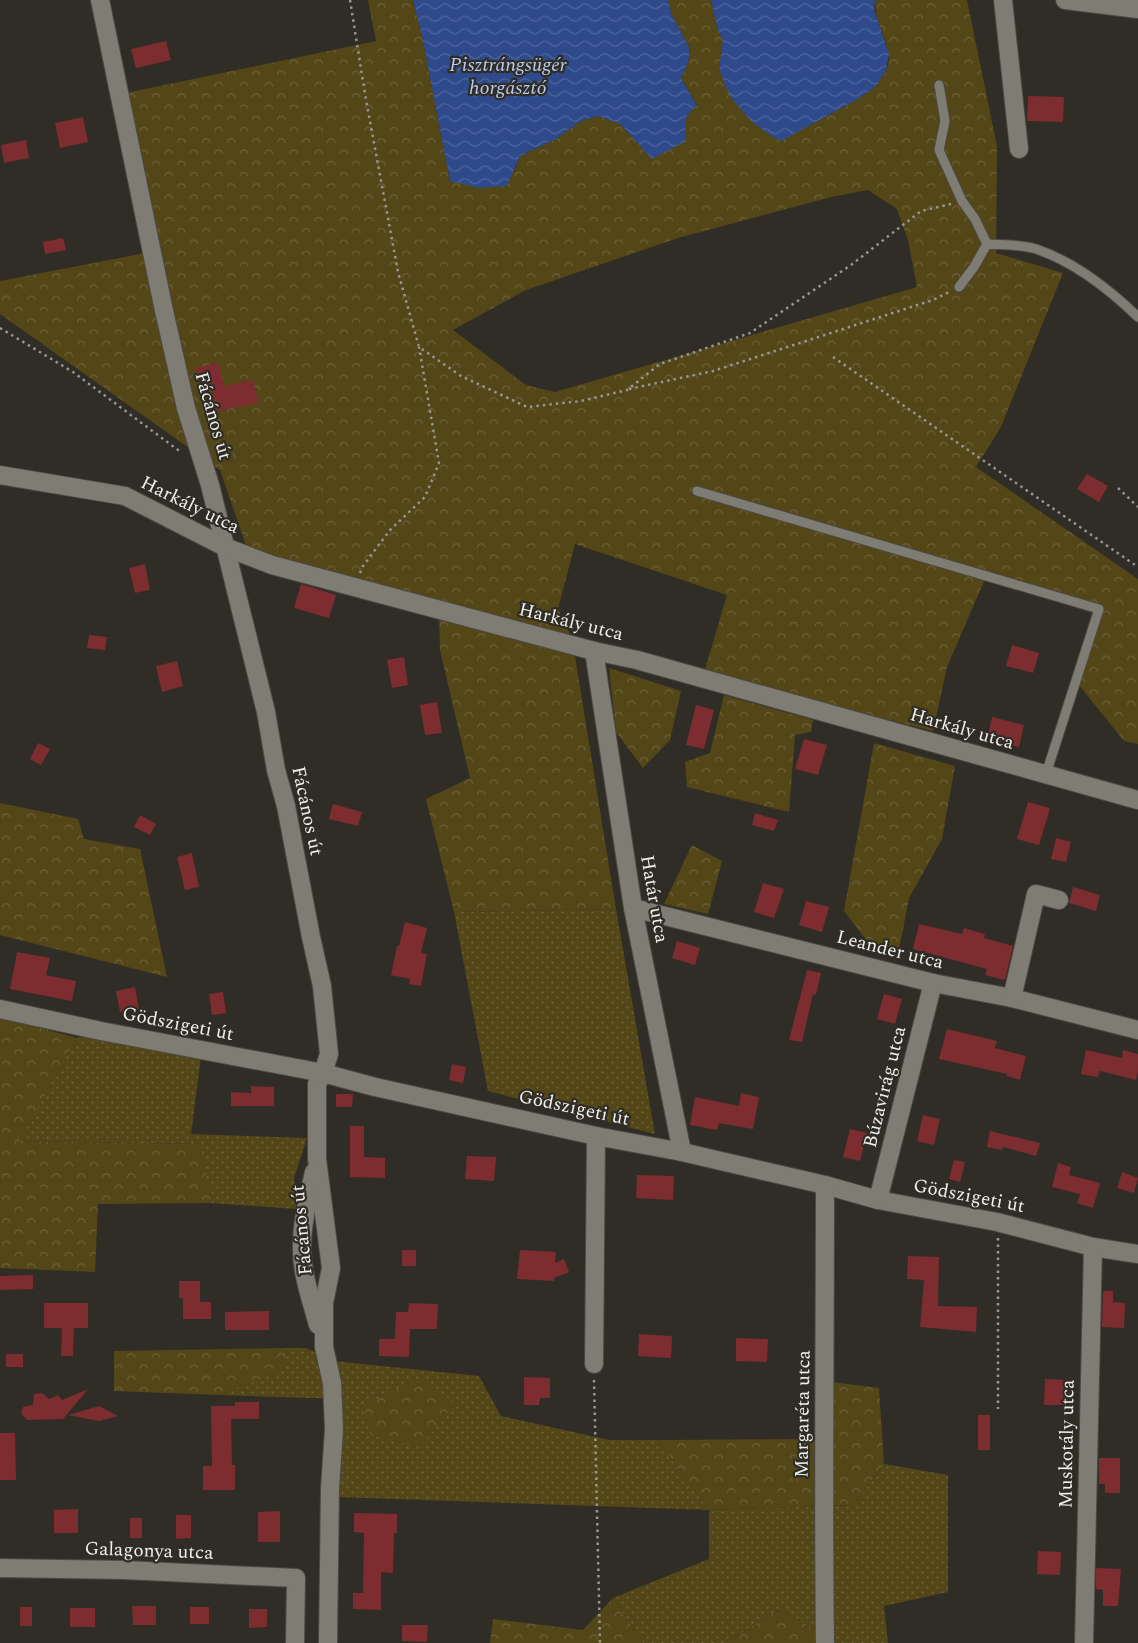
<svg xmlns="http://www.w3.org/2000/svg" width="1138" height="1643" viewBox="0 0 1138 1643" font-family="Spectral,serif">
<defs>
<pattern id="grass-dots" width="8" height="8" patternUnits="userSpaceOnUse" patternTransform="scale(1.25)"><rect width="8" height="8" fill="#534617"/><path d="M2 2h.1M6 6h.1" fill="none" stroke="#6c6139" stroke-width="1.8" stroke-linecap="round"/></pattern>
<pattern id="forest-crowns" width="20" height="18" patternUnits="userSpaceOnUse" patternTransform="scale(1.25)"><rect width="20" height="18" fill="#534617"/><path d="M2 6a3 3 0 1 1 6 0M12 15a3 3 0 1 1 6 0" fill="none" stroke="#6c6139"/></pattern>
<pattern id="water-waves" width="16" height="10" patternUnits="userSpaceOnUse" patternTransform="scale(1.25)"><rect width="16" height="10" fill="#2f4a8b"/><path d="M0 5q4-4 8 0t8 0" fill="none" stroke="#4e649c"/></pattern>
</defs>
<rect width="100%" height="100%" fill="#2f2d26"/>
<g fill="url(#grass-dots)">
<polygon points="616,909 655,1134 488,1091 454,912"/>
<polygon points="92,1035 201,1057 191,1134 307,1138 294,1178 296,1209 211,1203 200,1144 18,1141 77,1038"/>
<polygon points="287,1348 306,1348 334,1361 479,1376 501,1416 609,1440 658,1440 709,1510 853,1505 884,1464 948,1475 948,1592 884,1606 888,1643 842,1643 779,1610 725,1643 643,1643 613,1598 709,1559 709,1510 337,1497 343,1399 218,1395 285,1369"/>
</g>
<g fill="url(#forest-crowns)" fill-rule="evenodd">
<path d="M 368,0 L 413,0 L 422,36 L 450,181 L 514,172 L 520,156 L 556,139 L 581,121 L 598,116 L 620,124 L 652,159 L 685,122 L 689,111 L 697,105 L 681,78 L 688,63 L 690,49 L 672,15 L 668,0 L 711,0 L 718,31 L 723,40 L 719,68 L 807,127 C 831,112 896,87 888,52 C 885,34 874,19 875,0 L 967,0 L 997,146 L 996,253 L 1063,273 L 1001,427 L 976,467 L 1138,579 L 1138,744 L 1124,741 L 1079,685 L 1100,615 L 985,579 L 947,667 L 933,731 L 704,673 L 727,595 L 575,544 L 558,609 L 572,638 L 616,909 L 454,912 L 426,799 L 470,778 L 440,650 L 439,614 L 252,563 L 220,470 L 0,314 L 0,281 L 161,250 L 126,93 L 376,41 ZM 868,190 L 897,209 L 908,240 L 917,287 L 555,392 L 526,385 L 453,330 L 526,290 L 678,238 L 831,197 Z"/>
<polygon points="609,668 681,691 670,740 643,768 616,732"/>
<polygon points="724,695 813,720 811,732 795,735 789,812 687,787 685,762 710,753"/>
<polygon points="874,743 955,766 942,839 909,898 898,955 878,955 844,911"/>
<polygon points="0,803 78,819 84,839 140,849 167,977 0,935"/>
<polygon points="692,845 722,861 708,914 664,904"/>
<polygon points="0,1017 77,1038 19,1141 201,1144 211,1203 98,1204 95,1272 0,1268"/>
<polygon points="287,1348 286,1369 218,1395 114,1391 114,1351"/>
<polygon points="420,1378 455,1403 420,1447 370,1435 364,1406"/>
<polygon points="815,1380 879,1388 884,1464 853,1505 709,1510 658,1440 815,1439"/>
<polygon points="613,1598 643,1643 490,1643 493,1619 583,1630"/>
<polygon points="779,1610 842,1643 725,1643"/>
</g>
<g fill="url(#water-waves)">
<path d="M 413,0 L 668,0 L 672,15 L 690,49 L 688,63 L 681,78 L 697,106 C 683,116 685,124 686,141 L 652,159 L 620,124 L 598,116 L 581,121 L 556,139 L 520,156 L 507,186 L 479,188 L 450,181 L 422,36 Z"/>
<polygon points="711,0 875,0 874,9 889,54 886,70 876,86 858,99 781,141 771,136 751,121 733,100 726,88 719,68 723,40 718,31"/>
</g>
<g fill="#7d2c30">
<polygon points="166,41 171,60 136,68 131,49"/>
<polygon points="1028,96 1064,97 1063,122 1027,121"/>
<polygon points="83,117 88,142 60,148 55,123"/>
<polygon points="26,140 29,158 4,163 1,145"/>
<polygon points="63,238 66,250 45,254 43,242"/>
<polygon points="219,363 224,386 253,380 258,403 217,411 210,381 199,383 196,368"/>
<polygon points="1087,474 1108,486 1099,502 1077,489"/>
<polygon points="145,564 150,590 135,593 129,568"/>
<polygon points="301,584 336,595 329,618 294,608"/>
<polygon points="89,635 107,637 105,650 87,648"/>
<polygon points="1012,645 1039,653 1033,673 1006,666"/>
<polygon points="404,657 408,685 392,688 387,660"/>
<polygon points="177,661 183,686 162,692 156,666"/>
<polygon points="437,702 442,733 425,735 420,705"/>
<polygon points="696,705 714,710 704,749 686,745"/>
<polygon points="992,717 1024,725 1019,747 987,739"/>
<polygon points="804,739 827,745 818,775 795,769"/>
<polygon points="38,743 50,749 41,765 30,759"/>
<polygon points="1028,802 1050,808 1039,845 1017,839"/>
<polygon points="333,804 362,812 358,826 329,819"/>
<polygon points="755,813 778,820 774,831 752,825"/>
<polygon points="140,815 156,824 150,835 134,827"/>
<polygon points="1056,838 1071,842 1066,862 1051,859"/>
<polygon points="192,853 199,887 185,890 177,857"/>
<polygon points="763,883 784,889 774,918 754,912"/>
<polygon points="1073,887 1100,895 1096,911 1069,903"/>
<polygon points="806,901 829,907 822,932 799,925"/>
<polygon points="405,922 427,928 421,953 427,954 421,986 409,984 410,979 391,975 397,946 399,946"/>
<polygon points="919,924 962,934 964,928 985,934 984,938 1013,946 1005,980 985,975 987,969 913,949"/>
<polygon points="677,941 700,948 695,965 672,958"/>
<polygon points="17,952 50,958 46,975 76,981 72,1001 10,989"/>
<polygon points="807,970 821,973 816,995 813,994 802,1042 789,1040"/>
<polygon points="135,987 139,1009 120,1012 116,991"/>
<polygon points="223,992 226,1013 212,1015 209,994"/>
<polygon points="884,994 902,999 895,1024 877,1019"/>
<polygon points="947,1029 997,1041 995,1048 1026,1056 1020,1080 1007,1076 1007,1074 939,1059"/>
<polygon points="1086,1050 1122,1058 1123,1050 1138,1054 1138,1071 1136,1080 1100,1071 1098,1077 1081,1074"/>
<polygon points="452,1064 466,1067 463,1083 449,1080"/>
<polygon points="251,1086 274,1087 274,1106 231,1106 231,1092 251,1093"/>
<polygon points="741,1093 759,1097 753,1129 719,1123 717,1130 690,1125 695,1097 739,1106"/>
<polygon points="336,1094 353,1094 352,1107 336,1107"/>
<polygon points="923,1115 940,1119 934,1145 917,1141"/>
<polygon points="350,1126 364,1126 364,1157 385,1158 385,1178 350,1177"/>
<polygon points="850,1129 867,1133 860,1161 843,1157"/>
<polygon points="990,1131 1040,1143 1036,1156 1003,1147 1002,1150 987,1147"/>
<polygon points="467,1156 496,1157 494,1181 465,1179"/>
<polygon points="954,1160 965,1162 960,1182 949,1179"/>
<polygon points="1058,1163 1071,1167 1069,1175 1100,1183 1093,1208 1077,1203 1080,1194 1052,1187"/>
<polygon points="1122,1172 1138,1178 1134,1193 1117,1188"/>
<polygon points="637,1175 674,1176 673,1200 636,1198"/>
<rect x="402" y="1250" width="14" height="16"/>
<polygon points="520,1250 556,1252 555,1263 564,1259 569,1272 554,1278 554,1281 517,1279"/>
<polygon points="908,1256 939,1257 938,1306 977,1307 976,1332 920,1327 924,1280 907,1279"/>
<polygon points="33,1275 33,1289 0,1290 0,1276"/>
<polygon points="179,1281 200,1281 200,1302 211,1302 211,1319 183,1319 183,1298 179,1298"/>
<polygon points="1103,1291 1113,1291 1113,1302 1125,1303 1124,1328 1102,1327"/>
<polygon points="44,1303 88,1303 88,1328 74,1328 73,1356 61,1356 62,1328 44,1328"/>
<polygon points="409,1303 438,1304 437,1329 410,1329 409,1357 379,1356 379,1339 395,1339 396,1312 408,1312"/>
<polygon points="269,1311 269,1330 225,1330 225,1312"/>
<polygon points="639,1334 672,1336 671,1358 638,1356"/>
<polygon points="736,1338 768,1339 767,1362 736,1361"/>
<rect x="6" y="1354" width="17" height="13"/>
<polygon points="524,1377 550,1378 550,1398 540,1398 539,1405 524,1405"/>
<polygon points="1045,1379 1069,1380 1068,1405 1044,1405"/>
<polygon points="88,1389 63,1419 27,1420 21,1413 23,1407 33,1405 34,1394 42,1393 49,1399 58,1395 62,1400"/>
<polygon points="235,1402 259,1402 259,1419 231,1419 232,1465 235,1465 235,1490 203,1490 203,1466 212,1466 211,1406 235,1406"/>
<polygon points="99,1406 118,1416 99,1421 68,1415"/>
<rect x="978" y="1415" width="12" height="35"/>
<polygon points="0,1433 15,1433 16,1480 0,1480"/>
<polygon points="1099,1458 1120,1458 1120,1493 1105,1493 1105,1484 1099,1484"/>
<polygon points="78,1509 78,1533 54,1533 54,1510"/>
<polygon points="280,1511 280,1542 258,1542 258,1512"/>
<polygon points="354,1513 397,1514 397,1533 394,1533 393,1573 381,1572 381,1610 353,1609 353,1593 363,1593 364,1533 354,1532"/>
<polygon points="176,1515 191,1515 191,1538 176,1539"/>
<rect x="130" y="1518" width="12" height="20"/>
<polygon points="1038,1551 1061,1552 1060,1575 1037,1574"/>
<polygon points="1096,1568 1121,1569 1118,1606 1103,1606 1103,1590 1096,1589"/>
<polygon points="132,1606 156,1606 156,1625 133,1625"/>
<rect x="20" y="1607" width="12" height="19"/>
<rect x="190" y="1607" width="19" height="17"/>
<rect x="70" y="1608" width="25" height="19"/>
<polygon points="249,1609 267,1609 267,1627 249,1628"/>
<polygon points="402,1625 428,1625 427,1642 402,1641"/>
</g>
<g fill="none" stroke-linecap="round" stroke-linejoin="round">
<g stroke="#4c4a44" stroke-width="11">
<g id="service">
<polyline points="939,85 945,121 939,150 962,201 975,219 987,244"/>
<path d="M 959,287 L 974,267 L 987,244 C 1003,245 1021,244 1036,249 C 1075,262 1109,289 1138,317"/>
<polyline points="697,491 1099,609 1046,774"/>
</g>
</g>
<g stroke="#4c4a44" stroke-width="20">
<g id="minor">
<polyline points="100,0 163,306 186,408 210,485 266,712 276,770 286,806 311,937 322,986 329,1054 323,1073 317,1084 317,1159 331,1268 324,1303 324,1347 332,1383 334,1429 330,1488 328,1643"/>
<polyline points="1003,0 1019,149"/>
<polyline points="1065,0 1138,9"/>
<polyline points="0,475 125,496 225,547 272,565 594,651 637,660 1138,800"/>
<polyline points="594,651 633,908 682,1152"/>
<polyline points="633,908 933,983 1012,998 1138,1030"/>
<polyline points="1012,998 1036,894 1059,900"/>
<polyline points="0,1009 101,1031 323,1073 375,1087 596,1136 682,1152 825,1185 878,1200 997,1222 1093,1247 1138,1254"/>
<path d="M 314,1172 C 309,1196 302,1220 302,1245 C 301,1272 311,1299 318,1325"/>
<path d="M 825,1185 C 825,1338 823,1490 825,1643"/>
<polyline points="878,1200 933,983"/>
<polyline points="594,1364 596,1136"/>
<polyline points="0,1568 124,1570 296,1578 295,1643"/>
<polyline points="1084,1643 1093,1247"/>
</g>
</g>
<g stroke="#989691" stroke-width="2.5" stroke-dasharray="2.5 4" stroke-linecap="butt">
<polyline points="350,0 366,100 398,272 419,347 461,376 527,407 581,401 627,390 660,364 750,333 851,265 921,211 951,204"/>
<polyline points="0,328 73,372 182,453"/>
<polyline points="833,357 1138,567"/>
<polyline points="629,389 713,371 933,300 949,292"/>
<polyline points="1118,488 1138,507"/>
<polyline points="360,573 363,566 390,530 425,497 439,463 419,347"/>
<polyline points="998,1238 998,1409"/>
<polyline points="594,1380 600,1643"/>
</g>
<use href="#service" stroke="#7f7c74" stroke-width="9"/>
<use href="#minor" stroke="#7f7c74" stroke-width="18"/>
</g>
<g text-anchor="middle" dominant-baseline="central" stroke-width="4.5" stroke-linejoin="round" paint-order="stroke">
<g font-size="19" fill="#f2f0ec" stroke="#2f2d26">
<text transform="translate(213 416) rotate(74)">Fácános út</text>
<text transform="translate(190 505) rotate(26)">Harkály utca</text>
<text transform="translate(571 622) rotate(14)">Harkály utca</text>
<text transform="translate(962 729) rotate(16)">Harkály utca</text>
<text transform="translate(307 811) rotate(78)">Fácános út</text>
<text transform="translate(654 899) rotate(80)">Határ utca</text>
<text transform="translate(890 950) rotate(14)">Leander utca</text>
<text transform="translate(178 1024) rotate(11)">Gödszigeti út</text>
<text transform="translate(885 1087) rotate(-76)">Búzavirág utca</text>
<text transform="translate(574 1108) rotate(12)">Gödszigeti út</text>
<text transform="translate(969 1196) rotate(11)">Gödszigeti út</text>
<text transform="translate(302 1230) rotate(-95)">Fácános út</text>
<text transform="translate(803 1414) rotate(-89)">Margaréta utca</text>
<text transform="translate(1067 1444) rotate(-89)">Muskotály utca</text>
<text transform="translate(149 1551) rotate(2)">Galagonya utca</text>
</g>
<g font-size="20" font-style="italic" fill="#b8caf0" stroke="#2f2d26">
<text x="508" y="65">Pisztrángsügér<tspan x="508" dy="23">horgásztó</tspan></text>
</g>
</g>
</svg>
